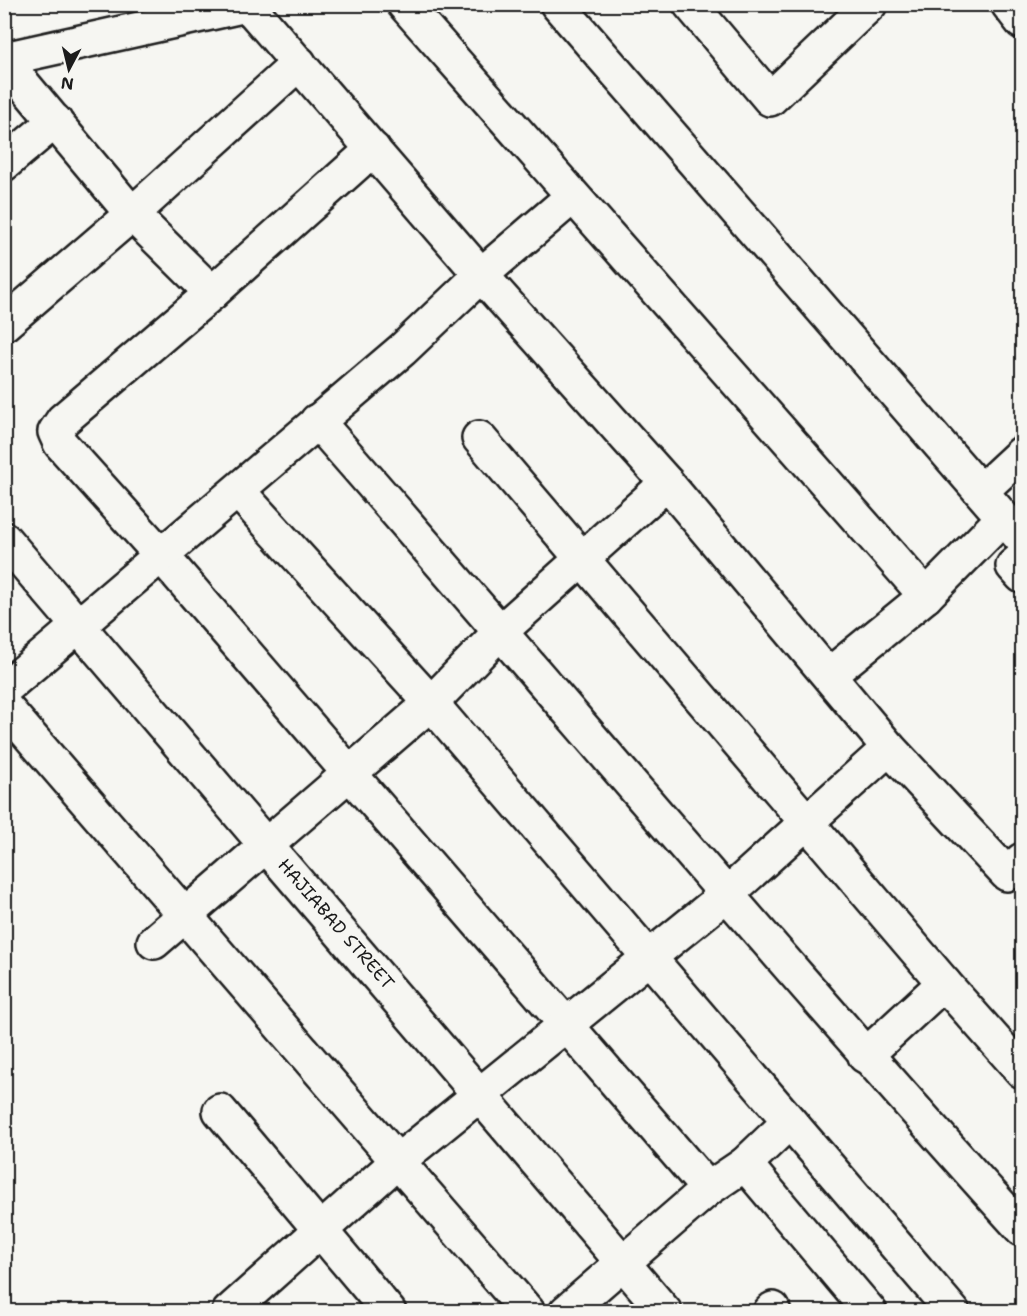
<svg xmlns="http://www.w3.org/2000/svg" width="1027" height="1316" viewBox="0 0 1027 1316" font-family="'Shantell Sans',sans-serif">
<rect width="100%" height="100%" fill="#f6f6f2"/>
<filter id="ink" filterUnits="userSpaceOnUse"><feTurbulence type="fractalNoise" baseFrequency=".0167" numOctaves="2"/><feDisplacementMap in="SourceGraphic" scale="12" xChannelSelector="R" yChannelSelector="G"/><feConvolveMatrix kernelMatrix="1 2 1 2 8 2 1 2 1" color-interpolation-filters="sRGB"/></filter>
<g filter="url(#ink)">
<g fill="none" stroke-linecap="round" stroke-linejoin="round">
<g stroke="#1c1c1c" stroke-width="38">
<g id="minor">
<polyline points="247,4 481,275 667,483 889,748 1007,874 1022,860"/>
<polyline points="404,4 926,596"/>
<polyline points="557,4 1022,539"/>
<polyline points="690,4 770,99 870,4"/>
<polyline points="1008,4 1022,22"/>
<polyline points="4,59 247,5"/>
<polyline points="4,61 132,214 212,293"/>
<polyline points="373,149 212,293 63,420 55,432 60,443 162,556 708,1189 745,1164 870,1312"/>
<polyline points="4,164 55,121"/>
<polyline points="4,324 132,214 299,63"/>
<path d="M 317,421 C 553,690 782,964 1022,1229"/>
<polyline points="479,438 944,983 1022,1071"/>
<polyline points="238,491 431,703 953,1312"/>
<polyline points="981,491 1022,453"/>
<polyline points="4,539 665,1312"/>
<polyline points="1022,558 1013,566 1022,576"/>
<polyline points="829,675 926,596 1003,518"/>
<polyline points="4,689 402,350 481,275 572,197"/>
<polyline points="4,706 528,1312"/>
<polyline points="154,942 431,703 501,631 667,483"/>
<polyline points="865,1056 944,983"/>
<polyline points="220,1111 389,1312"/>
<polyline points="745,1164 789,1122"/>
<polyline points="229,1312 399,1160 726,895 889,748"/>
<polyline points="566,1312 708,1189"/>
<polyline points="770,1312 773,1309"/>
</g>
</g>
<use href="#minor" stroke="#f6f6f2" stroke-width="33"/>
</g>
</g>
<g text-anchor="middle" dominant-baseline="central" stroke-width="6" stroke-linejoin="round" paint-order="stroke">
<g font-size="18" fill="#1c1c1c" stroke="#f6f6f2">
<text transform="translate(336 924) rotate(49)">HAJIABAD STREET</text>
</g>
</g>
<rect width="1027" height="1316" fill="none" stroke="#f6f6f2" stroke-width="24"/>
<rect x="12" y="12" width="1003" height="1292" fill="none" stroke="#1c1c1c" stroke-width="2" filter="url(#ink)"/>
<g transform="translate(69 69) rotate(187)" stroke="#f6f6f2" stroke-width="4.5" paint-order="stroke">
<path d="M0-4.5L10 22L0 15L-10 22Z" fill="#1c1c1c"/>
<text y="-9" font-size="16" font-weight="bold" text-anchor="middle" fill="#1c1c1c">N</text>
</g>
</svg>
